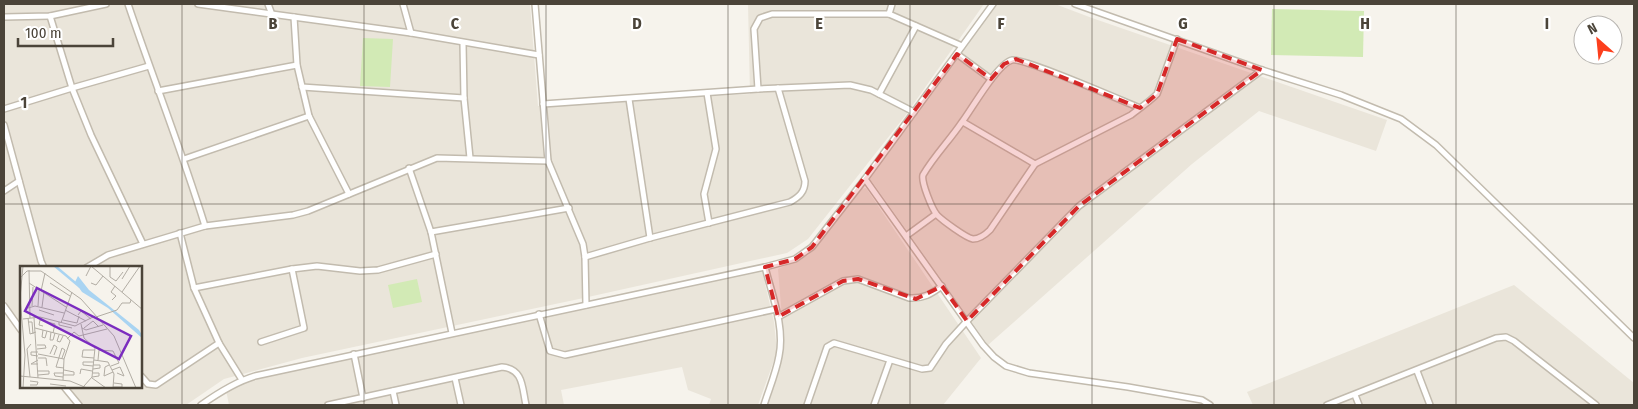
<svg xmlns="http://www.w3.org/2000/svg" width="1638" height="409" viewBox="0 0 1638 409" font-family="'Fira Sans Condensed',sans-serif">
<rect width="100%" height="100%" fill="#f6f3ec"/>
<g fill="#eae5da">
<polygon points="4,4 530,4 538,106 750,94 748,4 984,4 905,116 808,239 787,253 579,299 302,358 224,379 186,405 83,405 70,388 141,388 141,268 21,268 21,324 4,301"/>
<polygon points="993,4 1055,4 1092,18 1387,120 1376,151 1259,111 1192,164 988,345 873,183 866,177"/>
<polygon points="866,188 981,358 943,405 765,405 783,350 783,330 778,269 809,255 857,190"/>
<polygon points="762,271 774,322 777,352 758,405 709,405 711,399 688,390 682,367 561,390 564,405 229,405 226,390 233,385 259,377 573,309"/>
<polygon points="1514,285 1634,383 1634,405 1253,405 1247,392"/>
</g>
<g fill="#d2eab5">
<polygon points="1272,9 1364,11 1363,57 1271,55"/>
<polygon points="363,38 393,39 390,87 360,86"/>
<polygon points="417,279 422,302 393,308 388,285"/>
</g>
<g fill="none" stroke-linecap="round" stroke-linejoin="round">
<g stroke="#c2bbae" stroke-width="8">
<g id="street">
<path d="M 128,4 C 153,78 182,151 205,226"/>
<polyline points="198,4 411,33 539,55"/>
<polyline points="268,4 271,12"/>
<polyline points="403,4 411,33"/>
<polyline points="535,4 548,161 583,244 585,257 586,305"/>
<polyline points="1075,4 1262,70 1341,95 1401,119 1436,145 1634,338"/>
<polyline points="889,14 892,4"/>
<polyline points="50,16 72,88 91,135 143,244"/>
<polyline points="4,17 50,16 106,4"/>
<polyline points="294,17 297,65 309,116 349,194"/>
<polyline points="463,43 464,98 470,158"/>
<polyline points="957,54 991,79"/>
<polyline points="302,87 464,98"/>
<polyline points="758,89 754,29 760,18 772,14 889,14 962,46"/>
<polyline points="158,91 297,65"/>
<polyline points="707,93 716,149 704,194 709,223"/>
<polyline points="879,94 916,26"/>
<polyline points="629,99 650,238"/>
<polyline points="543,104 758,89 850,85 871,90 914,112"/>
<path d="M 1140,108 C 1123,101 1022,57 1012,60 C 997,64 972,109 962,122 C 950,140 934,156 923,175 C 921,182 932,209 937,215 C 942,220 966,238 973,239 C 980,239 985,235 990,230 L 1035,164 L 1131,115 C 1140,108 1149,102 1157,94 L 1177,39"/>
<polyline points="4,109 72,88 149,66"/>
<polyline points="963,122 1035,164"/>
<polyline points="4,125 41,261 44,268"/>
<polyline points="184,159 309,116"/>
<polyline points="409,168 431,232 452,333"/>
<polyline points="865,179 983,345 994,357 1006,366 1029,373 1128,387 1202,400 1210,405"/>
<polyline points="4,191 19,181"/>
<polyline points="431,232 569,208"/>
<polyline points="180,233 194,288 219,343"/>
<polyline points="906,236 936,214"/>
<path d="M 585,257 L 650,238 L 790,202 C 799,197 805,192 805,181 L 778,88"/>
<polyline points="86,268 108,255 205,226 293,215 308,211 437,158 548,161"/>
<polyline points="194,288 292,269 317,266 360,271 378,270 436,254"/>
<polyline points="4,306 21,330"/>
<polyline points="539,314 550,351 565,355 776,309"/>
<path d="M 778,317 L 843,281 L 858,279 L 909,298 C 923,299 931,294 942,286"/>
<polyline points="261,342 304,328 292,269"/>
<polyline points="354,354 363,398"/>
<polyline points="1417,371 1430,405"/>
<polyline points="141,376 148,384 156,385 219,343 242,380"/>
<polyline points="455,378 461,405"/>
<polyline points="65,388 79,405"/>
<polyline points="393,391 396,405"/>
<polyline points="1355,395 1359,405"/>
<path d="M 201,405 C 218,393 235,382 255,376 L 765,267 L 795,259 L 812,247 L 865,179 L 993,4"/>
<path d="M 328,405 L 502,367 C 524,369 522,388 526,405"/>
<path d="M 764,405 C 769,389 776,373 779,356 C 785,327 772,295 765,267"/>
<polyline points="807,405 827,347 834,343 922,369 930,368 946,344 967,321 1079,206 1262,70"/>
<polyline points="874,405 890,360"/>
<polyline points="1327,405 1496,338 1506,337 1514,341 1596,405"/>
</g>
</g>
<use href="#street" stroke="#fff" stroke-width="5"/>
</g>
<path fill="#d62828" fill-opacity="0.2" stroke="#d62828" stroke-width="4" stroke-dasharray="10 6" stroke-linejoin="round" d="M 1177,39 L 1262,70 L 1079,206 L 967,321 L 942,286 L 916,299 L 858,279 L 843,281 L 778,317 L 765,267 L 795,259 L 812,247 L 957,54 L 991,79 L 1004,64 L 1016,59 L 1140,108 L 1157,94 Z"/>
<path fill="none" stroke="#4b4439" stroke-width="1" stroke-opacity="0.55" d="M 182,4 L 182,405M 364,4 L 364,405M 546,4 L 546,405M 728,4 L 728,405M 910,4 L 910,405M 1092,4 L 1092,405M 1274,4 L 1274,405M 1456,4 L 1456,405M 4,204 L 1634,204"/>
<g transform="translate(20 266)">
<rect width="122" height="122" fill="#f6f3ec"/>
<path d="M 58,10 L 69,24 L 119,64 L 122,69 L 122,72 L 88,42 L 62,26 L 55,16 Z" fill="#a9d4f2"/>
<path fill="none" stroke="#a9d4f2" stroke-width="2.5" d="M 35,0 L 60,21"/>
<path fill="none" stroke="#b2ada4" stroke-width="1" d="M 3,0 L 0,32 L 5,89 L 3,122M 90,0 L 90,11 L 96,15 L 103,6M 9,4 L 10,52M 66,10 L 71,0 L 123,44M 1,11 L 7,5 L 21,5 L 61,33 L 94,70 L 116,122M 102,13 L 110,0M 9,17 L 46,41M 30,17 L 50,30M 71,17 L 76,19 L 83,10M 21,25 L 25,7M 102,26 L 120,0M 92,34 L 96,30 L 91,26 L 95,20M 12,40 L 13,21M 18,40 L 19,24M 22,41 L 24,26M 8,42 L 15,40 L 44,47M 19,44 L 34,49M 45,44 L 66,55M 58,49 L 61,45 L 71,53M 76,51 L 97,44 L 102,37 L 110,37 L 111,34M 8,52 L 10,68 L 16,66M 14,52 L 18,112M 3,53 L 20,51 L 55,60 L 75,50M 43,54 L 57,57 L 59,50M 8,56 L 12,56 L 13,68M 39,56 L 39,59 L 52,62M 41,57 L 52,26M 61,58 L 64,72 L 75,82 L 72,111 L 64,120M 23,60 L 19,59 L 20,54 L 35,58 L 33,67M 15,62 L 46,70 L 50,75 L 44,93M 62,62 L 66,64 L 83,59M 64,62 L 73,55 L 79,61M 23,64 L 22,71 L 25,72 L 27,65M 31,66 L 30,74 L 33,74 L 35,67M 39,69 L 37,75 L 40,76 L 43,70M 47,73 L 54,66 L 59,70 L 87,63M 17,79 L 25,79 L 26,82 L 17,83M 18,86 L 11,86 L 11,89 L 18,90M 18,88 L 44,93 L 43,114M 30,88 L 34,79 L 37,81 L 34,89M 18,92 L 26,92 L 27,100M 42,92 L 45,84 L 42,82 L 36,101 L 44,102M 74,92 L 62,91 L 63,84 L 75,84M 18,94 L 11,98 L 18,98M 74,94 L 88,96 L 94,108 L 93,122M 78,94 L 79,84 L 93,85 L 99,97 L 91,100M 89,99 L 85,101 L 84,110 L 93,106M 73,100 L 63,99 L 63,96 L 73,96M 73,103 L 80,102 L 80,99 L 73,99M 92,104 L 100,101 L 104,110 L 97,107M 18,105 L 29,105 L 29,108 L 18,109M 60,108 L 61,103 L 72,105M 43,109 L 54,109 L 54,106 L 44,104M 0,110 L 50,115 L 67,122M 10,111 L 7,83 L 11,78M 43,111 L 35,110 L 34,107 L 44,107M 72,111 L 79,110 L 79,107 L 73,107M 72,112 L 86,122M 30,118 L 46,120M 10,119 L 17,119 L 18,116 L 10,115M 93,121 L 102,121 L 102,118 L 94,117"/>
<path fill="#7b2cbf" fill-opacity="0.15" stroke="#7b2cbf" stroke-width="2.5" d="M 17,22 L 111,70 L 99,93 L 5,45 Z"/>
<rect width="122" height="122" fill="none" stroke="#4b4439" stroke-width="2.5"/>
</g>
<g font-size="16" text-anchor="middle" font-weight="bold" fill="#4b4439" stroke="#fff" stroke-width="4.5" stroke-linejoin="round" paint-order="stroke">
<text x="273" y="29">B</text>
<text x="455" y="29">C</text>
<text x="637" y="29">D</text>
<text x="819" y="29">E</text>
<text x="1001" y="29">F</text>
<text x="1183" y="29">G</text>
<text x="1365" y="29">H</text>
<text x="1547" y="29">I</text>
<text x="24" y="108">1</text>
</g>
<rect width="1638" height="409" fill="none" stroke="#4b4439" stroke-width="10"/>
<g transform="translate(1598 40) rotate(333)"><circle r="24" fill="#ffffff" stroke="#b7b4b0"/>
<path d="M0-4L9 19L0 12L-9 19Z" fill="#fc3f1d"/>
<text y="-8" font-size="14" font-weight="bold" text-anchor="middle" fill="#4b4439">N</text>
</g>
<path d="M18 38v8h95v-8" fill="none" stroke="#4b4439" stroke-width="2.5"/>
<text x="25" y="38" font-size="15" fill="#4b4439" stroke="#ffffff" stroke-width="4" paint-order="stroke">100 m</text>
</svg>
